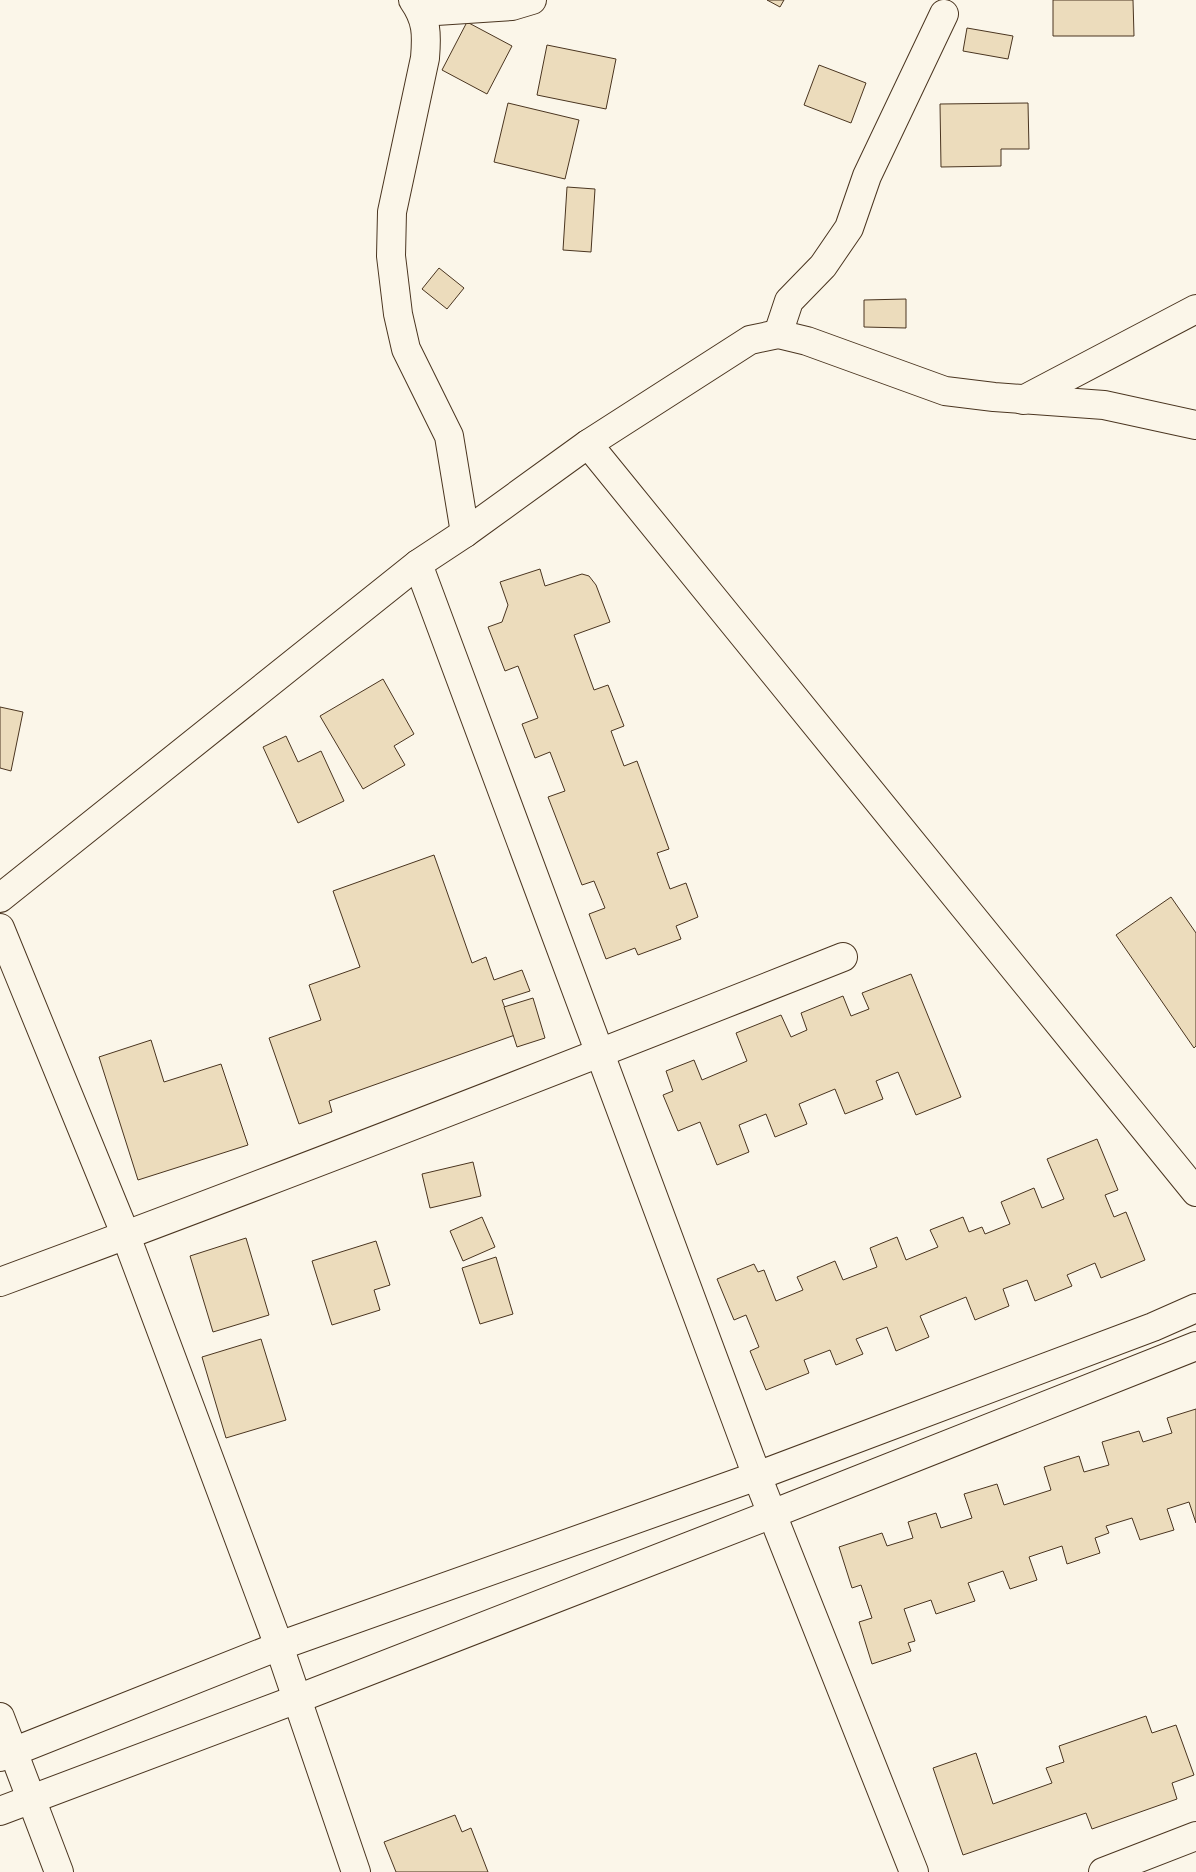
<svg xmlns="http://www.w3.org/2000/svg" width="1196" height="1872" viewBox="0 0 1196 1872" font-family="'DM Sans',sans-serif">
<rect width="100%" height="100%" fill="#fbf6e9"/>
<g fill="#ecdcbc" stroke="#4a3520">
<polygon points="767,0 784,0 780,7"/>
<polygon points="1053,0 1133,0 1134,36 1053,36"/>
<polygon points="467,22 512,46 487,94 442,70"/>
<polygon points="967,28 1013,36 1008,59 963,51"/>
<polygon points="547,45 616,59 606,109 537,95"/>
<polygon points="819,65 866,83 851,123 804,105"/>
<polygon points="508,103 579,120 565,179 494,162"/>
<polygon points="1028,103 1029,149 1001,149 1001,166 941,167 940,104"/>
<polygon points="567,187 595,189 591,252 563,250"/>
<polygon points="439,268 464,288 447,309 422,289"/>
<polygon points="906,299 906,328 864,327 864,300"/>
<polygon points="540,569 545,586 582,574 589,576 596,585 610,622 574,635 594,690 608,685 624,726 611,731 624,766 637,761 669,849 657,853 670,889 686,883 698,917 676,926 681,939 638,955 635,948 606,959 589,914 605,908 594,881 582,885 548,797 565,791 550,752 535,758 522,724 538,718 518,666 505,671 488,627 502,622 508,605 500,582"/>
<polygon points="383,679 414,734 394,746 405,765 363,789 320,716"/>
<polygon points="0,707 23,712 11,771 0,768"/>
<polygon points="286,736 298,762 321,751 344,801 298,823 263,747"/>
<polygon points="434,855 472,963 486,957 494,980 522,970 530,991 502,1000 515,1035 329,1101 332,1112 299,1124 269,1038 321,1020 309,985 360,967 333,891"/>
<polygon points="1171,897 1196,933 1196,1046 1194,1048 1116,935"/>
<polygon points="911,974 961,1097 916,1115 898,1072 876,1081 883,1099 845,1114 835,1089 799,1104 807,1124 775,1137 766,1114 739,1125 749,1152 717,1165 700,1122 678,1131 663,1095 673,1091 666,1071 694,1060 702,1080 747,1061 736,1033 781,1015 791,1037 807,1030 801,1013 843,996 851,1016 869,1009 862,993"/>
<polygon points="533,998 545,1038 517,1047 504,1007"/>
<polygon points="151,1040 164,1082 221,1064 248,1145 138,1180 99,1057"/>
<polygon points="1097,1139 1118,1190 1105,1195 1114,1217 1126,1212 1145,1260 1101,1278 1095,1263 1067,1275 1072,1286 1035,1301 1027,1280 1003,1289 1009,1306 975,1320 966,1297 920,1316 929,1337 896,1351 887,1327 856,1339 863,1354 836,1365 830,1350 804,1360 809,1373 766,1390 750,1351 759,1347 746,1315 734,1320 717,1279 754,1264 758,1272 764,1270 776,1301 803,1290 797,1277 835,1261 843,1280 877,1267 870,1248 897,1237 906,1260 938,1247 930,1230 963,1217 969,1232 982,1227 985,1234 1010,1224 1001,1202 1034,1188 1042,1208 1064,1199 1047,1159"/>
<polygon points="473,1162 481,1196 430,1208 422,1174"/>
<polygon points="482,1217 495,1247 463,1261 450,1231"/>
<polygon points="246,1238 269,1315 213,1332 190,1256"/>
<polygon points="376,1241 390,1285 374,1290 380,1310 332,1325 312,1261"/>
<polygon points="496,1257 513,1314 480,1324 462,1268"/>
<polygon points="261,1339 286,1420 226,1438 202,1357"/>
<polygon points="1196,1409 1196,1523 1189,1502 1167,1509 1174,1530 1140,1540 1132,1518 1106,1526 1109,1533 1095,1538 1100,1553 1067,1564 1062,1546 1029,1557 1037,1580 1010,1589 1003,1571 968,1583 975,1601 936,1614 931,1600 904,1609 915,1641 908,1643 911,1651 872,1664 859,1622 872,1618 861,1585 852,1588 839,1547 882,1533 887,1546 913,1538 908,1522 936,1513 941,1528 972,1518 964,1494 997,1484 1004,1505 1051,1490 1044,1467 1079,1456 1084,1472 1109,1465 1102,1442 1139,1431 1143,1442 1172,1433 1167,1418"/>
<polygon points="1146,1716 1152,1733 1176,1725 1194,1775 1172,1783 1177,1799 1092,1829 1086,1813 963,1855 933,1768 976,1753 993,1804 1052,1783 1046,1768 1064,1762 1059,1746"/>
<polygon points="455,1815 462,1832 471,1828 488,1872 396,1872 384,1842"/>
</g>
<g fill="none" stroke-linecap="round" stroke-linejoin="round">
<g stroke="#4a3520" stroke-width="30">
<g id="minor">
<path d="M 413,0 C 427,20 427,34 425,58 L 392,212 L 391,256 L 398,314 L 406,349 L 449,436 L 465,533"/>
<polyline points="421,12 512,6 532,0"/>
<polyline points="778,334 789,301 823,266 849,228 867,176 944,14"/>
<polyline points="1023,400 1196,309"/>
<polyline points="588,444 1196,1192"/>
<polyline points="418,564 757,1476 914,1872"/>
<polyline points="0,898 418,564 465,533 588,444 750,340 778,334 807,341 945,391 994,397 1104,405 1196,425"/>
<polyline points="0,928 126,1236 279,1646 356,1872"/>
<path d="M 0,1282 C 282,1178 563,1068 843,957"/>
<polyline points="0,1717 59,1872"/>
<polyline points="0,1757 279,1646 757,1476 1153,1327 1196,1308"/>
<polyline points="0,1811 297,1699 772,1514 1196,1346"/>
<polyline points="1103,1872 1196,1836"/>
</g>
</g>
<use href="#minor" stroke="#fbf6e9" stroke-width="28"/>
</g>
</svg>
